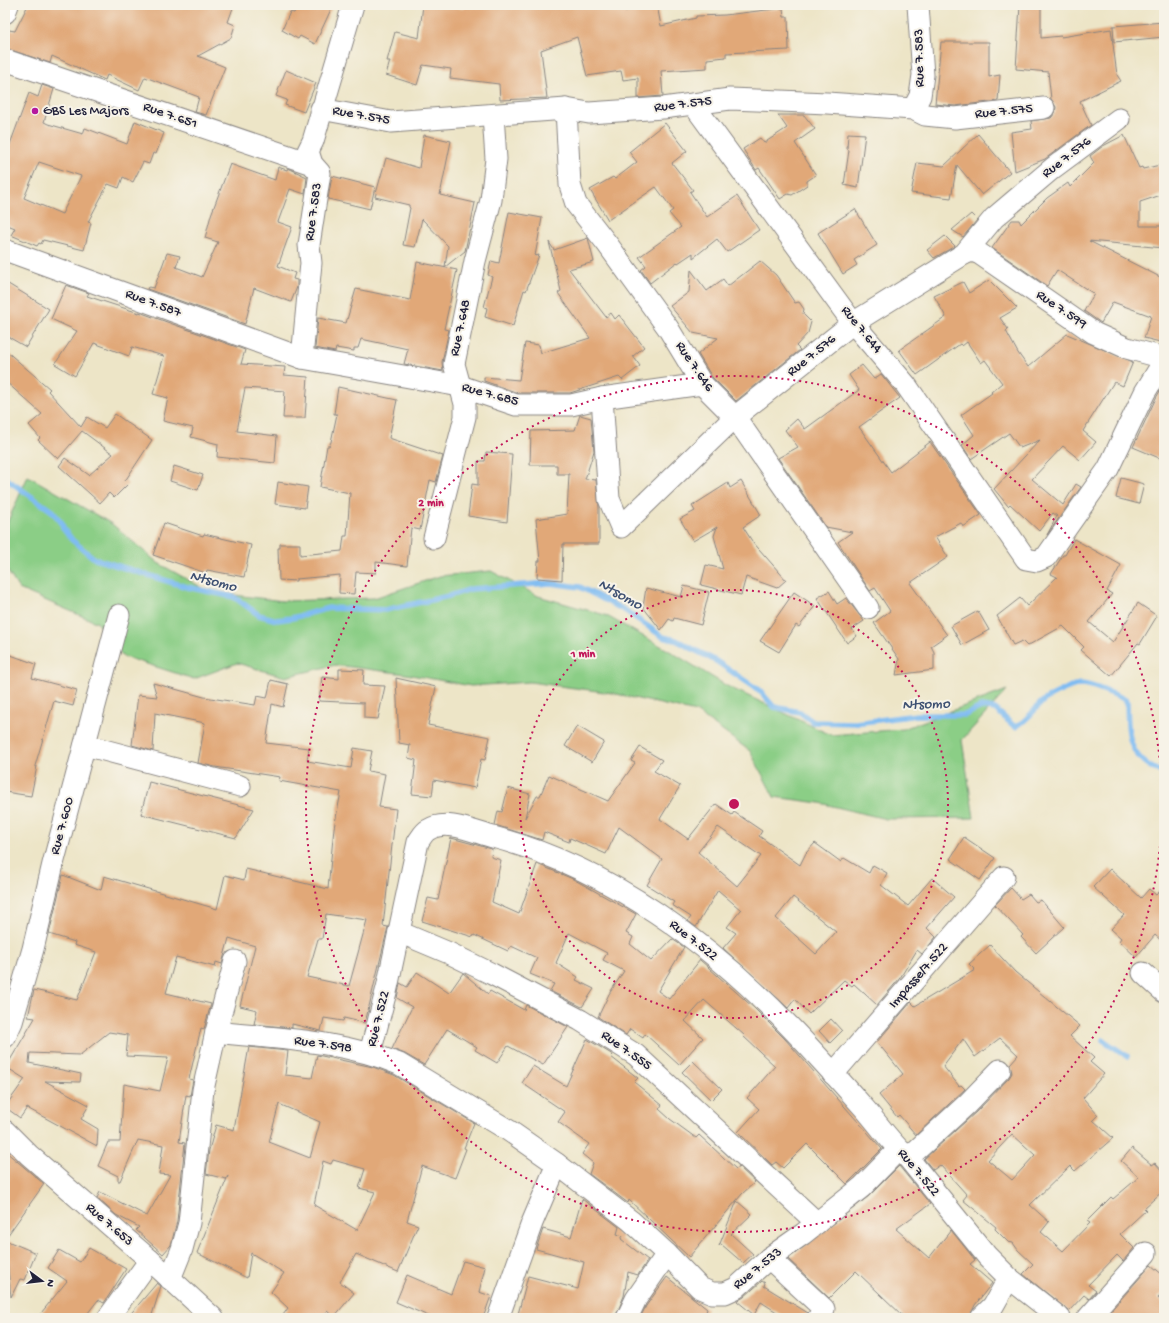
<svg xmlns="http://www.w3.org/2000/svg" width="1169" height="1323" viewBox="0 0 1169 1323" font-family="'Gochi Hand',sans-serif">
<rect width="100%" height="100%" fill="#f7f3e8"/>
<filter id="ink" filterUnits="userSpaceOnUse"><feTurbulence type="fractalNoise" baseFrequency=".025" numOctaves="2"/><feDisplacementMap in="SourceGraphic" scale="8" xChannelSelector="R" yChannelSelector="G"/><feConvolveMatrix kernelMatrix="1 2 1 2 8 2 1 2 1" color-interpolation-filters="sRGB"/></filter>
<filter id="wash" filterUnits="userSpaceOnUse"><feTurbulence type="fractalNoise" baseFrequency=".012" numOctaves="4" result="noise"/><feDisplacementMap in="SourceGraphic" scale="16" xChannelSelector="R" yChannelSelector="G"/><feGaussianBlur stdDeviation="0.9" result="paint"/><feColorMatrix in="noise" values="0 0 0 0 0 0 0 0 0 0 0 0 0 0 0 0 0 1.4 0 .05"/><feComposite in="paint" operator="in"/></filter>
<g filter="url(#wash)">
<rect width="100%" height="100%" fill="#ede5c7"/>
<polygon fill="#8bce86" stroke="#567860" points="28,476 112,524 158,563 210,592 283,601 374,598 440,576 491,571 538,596 605,615 668,650 727,686 831,735 903,729 1007,690 962,740 974,818 886,819 820,803 774,797 750,751 696,712 612,693 530,682 471,686 406,674 335,665 285,677 237,663 194,679 122,656 98,623 19,589 5,567 7,523"/>
<g fill="none" stroke-linecap="round" stroke-linejoin="round">
<g stroke="#7fbcf2" stroke-width="5.5">
<path d="M 5,478 L 52,511 L 62,523 L 63,528 L 72,540 L 95,559 L 187,587 L 234,597 L 259,615 L 277,620 L 292,618 L 329,608 L 385,610 L 449,596 L 471,589 L 550,583 L 580,587 L 626,611 L 663,637 L 676,640 L 716,661 L 760,691 L 774,707 L 800,712 L 813,722 L 855,723 L 917,715 L 965,715 L 981,707 L 995,709 L 1015,727 C 1027,721 1033,711 1042,702 C 1049,696 1072,685 1081,684 C 1090,684 1120,696 1127,701 C 1128,735 1127,760 1164,773"/>
<polyline points="1103,1040 1127,1056"/>
</g>
</g>
<g id="blocks">
<g fill="#e1a878" fill-rule="evenodd">
<polygon points="28,5 234,5 228,22 235,25 231,38 198,56 225,67 206,115 195,112 199,97 145,77 139,90 107,75 105,80 52,56 50,63 5,48 5,40 9,30 15,31"/>
<polygon points="297,5 333,5 315,44 300,36 298,39 282,30 290,12 294,13"/>
<polygon points="423,5 451,5 463,9 464,5 624,5 625,11 657,5 661,26 696,18 696,16 725,15 783,8 784,17 788,17 789,50 726,53 726,57 707,59 707,68 661,71 663,96 638,98 638,78 623,80 621,71 587,76 577,37 541,50 547,98 500,100 499,84 450,78 451,69 423,65 417,85 386,75 390,61 387,61 395,32 419,38"/>
<polygon points="1020,5 1041,5 1041,38 1061,36 1061,37 1111,29 1117,75 1121,81 1080,101 1091,125 1045,159 1015,171 1011,132 1032,129 1031,121 1051,118 1055,113 1056,107 1051,99 1048,72 1016,69"/>
<polygon points="1164,22 1164,37 1114,42 1113,26"/>
<polygon points="941,42 989,42 989,77 1000,75 998,101 955,106 935,104"/>
<polygon points="286,70 316,83 304,112 285,105 287,100 276,96"/>
<path d="M 42,85 L 54,89 L 44,122 L 48,124 L 83,134 L 85,128 L 127,144 L 135,121 L 164,133 L 156,154 L 153,153 L 149,164 L 143,162 L 133,182 L 123,177 L 119,188 L 108,184 L 88,222 L 91,223 L 84,250 L 43,240 L 41,244 L 39,243 L 37,246 L 11,235 L 15,228 L 5,224 L 6,155 L 29,93 L 38,97 ZM 39,162 L 81,176 L 62,214 L 24,198 Z"/>
<polygon points="778,115 804,115 815,129 795,143 816,175 807,181 807,185 792,195 788,194 780,199 759,168 756,170 743,149 760,138 764,143 787,128"/>
<polygon points="665,123 687,151 672,163 693,190 690,192 707,217 737,196 759,230 727,252 717,239 693,258 693,253 678,263 677,262 650,283 641,270 646,266 639,257 681,227 669,213 673,210 656,187 608,220 590,190 613,177 615,179 637,162 629,152"/>
<polygon points="848,133 865,134 858,188 844,185 849,150 847,149"/>
<polygon points="978,134 1010,172 982,195 957,165 951,198 911,193 917,163 944,166"/>
<polygon points="424,135 451,141 440,195 475,203 465,251 445,267 448,246 422,219 415,247 403,245 410,208 409,207 409,205 375,197 386,158 419,168"/>
<polygon points="1124,135 1139,168 1142,167 1143,169 1164,164 1164,194 1140,202 1140,226 1164,226 1164,248 1089,241 1164,279 1164,343 1144,338 1151,316 1113,302 1101,323 1084,311 1094,294 1057,270 1047,286 992,248 1012,220 1019,220 1021,224 1047,198 1068,183 1070,187 1094,163 1090,156 1103,146"/>
<polygon points="230,164 275,180 278,167 287,170 288,168 307,177 305,194 290,189 278,222 292,227 278,266 295,273 293,279 297,280 297,287 291,302 254,288 245,324 147,289 148,287 154,288 167,253 180,256 176,267 202,277 218,242 205,238 211,215"/>
<polygon points="332,176 375,187 370,209 328,199"/>
<polygon points="855,209 877,245 854,260 857,265 843,274 818,233"/>
<polygon points="509,212 542,218 535,256 539,255 526,291 524,290 513,326 485,317 487,308 484,307 492,277 488,275 491,261 499,263"/>
<polygon points="971,214 977,220 963,237 952,230"/>
<polygon points="945,236 955,246 934,258 927,250"/>
<polygon points="588,238 594,262 569,269 606,317 611,313 615,319 619,315 644,347 633,356 640,366 622,380 619,377 570,393 518,393 484,381 484,377 519,380 525,343 539,345 541,353 590,338 558,293 561,291 549,242 554,250"/>
<polygon points="760,261 776,275 795,303 799,302 804,309 803,314 811,322 808,333 796,346 800,350 736,401 712,377 698,354 718,338 693,333 670,306 689,292 691,270 707,291 723,279 728,286"/>
<polygon points="417,262 457,270 444,329 449,330 442,362 443,371 404,364 408,349 361,339 358,348 354,348 354,351 336,348 335,352 315,348 318,318 346,323 356,289 410,300"/>
<polygon points="989,280 1017,308 1000,318 1008,329 1006,331 1018,353 1028,367 1067,334 1133,362 1123,386 1114,382 1083,431 1096,442 1080,460 1063,446 1032,479 1063,505 1076,484 1081,487 1047,535 1057,516 1053,513 1039,531 1010,504 1008,506 994,489 1040,440 1020,448 1009,433 971,459 962,445 974,435 961,415 992,393 991,392 1002,383 985,360 981,363 967,342 962,346 960,344 917,375 899,350 946,317 934,296 963,282 969,293"/>
<polygon points="5,282 49,309 26,347 5,335"/>
<polygon points="66,285 89,293 87,296 139,313 139,312 245,350 241,364 285,367 284,375 308,377 305,418 283,418 285,391 245,388 237,431 277,436 275,463 217,457 218,444 191,437 193,428 163,421 168,398 153,394 164,356 132,347 129,356 94,343 75,376 55,364 77,331 51,319"/>
<polygon points="5,350 50,389 48,391 81,427 87,417 105,428 115,414 152,440 125,481 128,484 114,498 109,493 100,503 59,466 65,458 89,475 113,454 82,431 58,459 38,440 40,438 29,425 42,414 5,381"/>
<polygon points="862,365 874,379 881,374 900,398 859,427 891,472 930,442 981,515 963,527 961,523 935,537 948,557 910,583 947,635 931,646 934,652 934,670 896,675 899,659 874,623 890,611 875,588 870,591 838,542 852,532 826,527 778,458 798,447 785,430 797,419 805,429 859,390 849,375"/>
<polygon points="1164,384 1164,460 1133,447 1156,398"/>
<polygon points="338,387 397,400 389,438 443,456 436,482 430,480 420,530 411,528 407,566 376,562 376,573 356,572 354,594 339,593 340,575 296,579 296,581 279,580 278,548 280,548 280,544 300,544 300,555 342,551 344,536 347,536 350,493 320,487 327,446 329,446 331,442 337,414 334,414"/>
<polygon points="580,415 591,418 594,451 585,479 596,480 599,507 599,544 563,544 562,580 537,578 538,561 540,561 536,519 567,514 569,474 557,474 557,465 530,465 531,431 575,430"/>
<polygon points="486,452 512,454 507,522 468,516 472,484 478,485 478,461 485,461"/>
<polygon points="174,466 203,475 198,490 170,481"/>
<polygon points="1121,478 1144,484 1139,504 1116,498"/>
<polygon points="741,481 761,515 743,527 752,541 786,580 777,588 746,577 741,595 701,585 706,565 723,569 714,536 717,527 693,541 680,519 695,511 692,506 728,483 730,488"/>
<polygon points="278,482 308,487 305,508 275,504"/>
<polygon points="164,523 203,536 204,534 251,545 244,577 207,570 206,573 153,555"/>
<polygon points="1074,539 1121,565 1107,591 1112,594 1089,622 1113,642 1138,603 1157,616 1140,644 1138,643 1111,676 1081,650 1084,647 1063,626 1027,646 1022,641 1013,645 997,616 1020,598 1027,606 1057,577 1051,574 1063,555 1065,555"/>
<polygon points="684,586 709,592 701,625 674,618 673,621 669,619 661,630 643,607 646,588 681,597"/>
<polygon points="829,591 837,604 846,598 864,621 852,629 857,636 847,643 817,598"/>
<polygon points="794,592 815,606 799,627 796,625 779,652 760,641"/>
<polygon points="978,611 989,630 962,645 951,626"/>
<polygon points="5,653 36,664 32,678 77,690 73,706 54,701 35,766 37,766 31,796 5,792"/>
<polygon points="339,669 364,670 363,685 385,686 378,719 364,718 364,703 319,701 322,677 339,679"/>
<polygon points="396,678 436,687 428,725 490,737 485,760 481,759 475,788 434,780 432,796 412,794 416,760 408,758 410,745 399,743"/>
<path d="M 271,680 L 288,684 L 283,707 L 272,704 L 266,743 L 309,748 L 307,761 L 351,768 L 354,748 L 372,751 L 368,771 L 385,774 L 379,807 L 396,809 L 383,926 L 388,927 L 365,1023 L 344,1018 L 343,1021 L 324,1018 L 321,1031 L 292,1024 L 292,1028 L 254,1024 L 257,1010 L 240,1006 L 255,946 L 229,938 L 222,964 L 216,962 L 215,967 L 176,957 L 166,993 L 211,1004 L 204,1029 L 201,1028 L 189,1079 L 193,1080 L 190,1096 L 186,1095 L 179,1142 L 185,1143 L 177,1221 L 171,1245 L 163,1254 L 136,1230 L 139,1227 L 116,1215 L 97,1198 L 100,1192 L 147,1216 L 170,1175 L 159,1174 L 163,1145 L 138,1140 L 120,1181 L 118,1181 L 118,1176 L 98,1166 L 108,1142 L 120,1142 L 124,1084 L 160,1091 L 168,1058 L 126,1056 L 128,1035 L 109,1032 L 80,1055 L 30,1053 L 29,1063 L 81,1074 L 80,1082 L 45,1081 L 89,1105 L 81,1119 L 98,1129 L 97,1146 L 27,1108 L 20,1118 L 5,1107 L 25,1079 L 6,1067 L 35,1018 L 28,1017 L 34,990 L 77,1000 L 96,952 L 74,945 L 75,942 L 49,934 L 63,875 L 101,890 L 104,876 L 217,909 L 225,875 L 244,880 L 246,869 L 328,889 L 334,828 L 341,792 L 279,781 L 280,777 L 215,767 L 198,763 L 205,723 L 155,713 L 153,751 L 132,745 L 138,695 L 157,697 L 153,683 L 204,697 L 255,705 L 257,696 L 267,698 ZM 326,914 L 367,920 L 349,986 L 307,977 L 318,939 L 322,939 Z"/>
<polygon points="577,726 604,742 592,762 565,746"/>
<path d="M 640,747 L 662,760 L 654,771 L 680,786 L 660,819 L 688,839 L 716,804 L 732,815 L 734,812 L 762,831 L 759,836 L 800,865 L 806,853 L 815,843 L 841,862 L 844,858 L 869,873 L 873,865 L 887,873 L 881,885 L 908,906 L 932,878 L 954,897 L 927,928 L 936,937 L 922,954 L 917,950 L 900,978 L 877,1005 L 854,984 L 852,986 L 844,980 L 809,1014 L 795,999 L 788,1008 L 723,948 L 736,933 L 727,927 L 741,910 L 718,890 L 696,927 L 688,921 L 691,917 L 672,905 L 674,902 L 647,885 L 662,859 L 619,827 L 606,854 L 570,838 L 569,842 L 544,832 L 542,840 L 495,825 L 498,811 L 502,812 L 508,788 L 530,794 L 525,818 L 537,796 L 540,796 L 549,775 L 608,801 L 635,763 L 631,761 ZM 718,827 L 761,856 L 737,886 L 698,852 ZM 793,897 L 836,932 L 816,954 L 776,918 Z"/>
<polygon points="149,782 254,809 236,838 141,814"/>
<polygon points="964,837 995,858 980,880 950,859"/>
<polygon points="451,838 492,849 491,857 501,860 492,902 519,914 537,864 573,879 636,914 626,933 633,937 630,944 651,961 672,939 684,947 658,991 669,999 700,960 754,1008 785,1039 882,1149 847,1184 807,1144 783,1168 776,1162 772,1165 738,1132 759,1109 747,1098 775,1066 743,1036 744,1035 704,1000 685,1021 703,1038 679,1065 645,1034 643,1038 630,1029 626,1035 598,1017 609,994 624,971 603,960 607,953 569,933 556,963 578,977 576,980 594,989 582,1007 550,991 554,984 530,974 537,958 511,946 508,951 474,935 473,937 422,921 428,898 438,900"/>
<polygon points="1110,869 1141,898 1149,889 1156,895 1164,887 1164,943 1155,935 1136,957 1119,941 1121,938 1111,929 1124,915 1093,887"/>
<polygon points="1011,888 1021,899 1029,894 1036,902 1041,900 1064,927 1036,953 1021,937 1023,935 995,905"/>
<path d="M 990,945 L 1015,972 L 1080,1026 L 1070,1036 L 1094,1058 L 1090,1062 L 1104,1074 L 1083,1098 L 1098,1115 L 1093,1120 L 1113,1138 L 1075,1171 L 1070,1166 L 1030,1205 L 1049,1222 L 1041,1232 L 1063,1251 L 1090,1223 L 1087,1221 L 1111,1197 L 1113,1199 L 1139,1177 L 1121,1161 L 1132,1148 L 1152,1165 L 1155,1163 L 1164,1173 L 1164,1190 L 1144,1208 L 1146,1210 L 1120,1234 L 1134,1248 L 1123,1261 L 1117,1255 L 1088,1285 L 1096,1291 L 1089,1299 L 1084,1295 L 1069,1311 L 1023,1274 L 1033,1264 L 1018,1250 L 1013,1243 L 1008,1242 L 995,1229 L 996,1227 L 963,1200 L 967,1195 L 940,1165 L 933,1170 L 924,1159 L 976,1112 L 1009,1078 L 1012,1073 L 1010,1064 L 1018,1055 L 1000,1038 L 975,1057 L 963,1039 L 943,1066 L 959,1086 L 961,1085 L 965,1089 L 916,1135 L 899,1115 L 897,1117 L 879,1095 L 903,1074 L 877,1042 L 911,1002 L 915,1006 L 975,970 L 969,964 ZM 1012,1134 L 1035,1155 L 1012,1180 L 988,1160 Z"/>
<polygon points="417,972 449,993 463,973 488,994 490,991 524,1010 526,1005 568,1027 543,1065 508,1046 497,1063 475,1050 477,1047 447,1029 424,1065 405,1054 392,1049 412,1007 397,998 400,983 407,987"/>
<polygon points="831,1019 842,1031 830,1043 819,1031"/>
<polygon points="587,1039 613,1055 611,1057 638,1078 634,1082 662,1105 659,1109 670,1119 696,1138 699,1135 736,1169 739,1167 755,1182 742,1194 689,1257 629,1200 628,1203 589,1174 593,1163 582,1154 589,1144 558,1122 565,1112 522,1083 533,1066 566,1086"/>
<path d="M 249,1047 L 288,1051 L 285,1075 L 312,1078 L 317,1055 L 373,1067 L 394,1075 L 474,1123 L 464,1148 L 466,1149 L 455,1178 L 422,1166 L 407,1221 L 418,1225 L 398,1272 L 356,1254 L 340,1282 L 354,1293 L 334,1317 L 327,1311 L 322,1318 L 281,1318 L 288,1308 L 271,1292 L 284,1273 L 251,1253 L 247,1278 L 197,1253 L 228,1176 L 226,1179 L 206,1174 L 209,1150 L 216,1125 L 234,1130 ZM 279,1104 L 320,1122 L 310,1158 L 269,1142 ZM 333,1160 L 365,1169 L 359,1188 L 375,1192 L 357,1230 L 314,1205 L 323,1161 L 331,1164 Z"/>
<polygon points="693,1061 722,1089 711,1100 682,1072"/>
<polygon points="5,1151 44,1184 5,1239"/>
<polygon points="899,1166 930,1204 896,1229 929,1258 951,1230 975,1260 970,1264 992,1283 975,1305 969,1318 905,1318 856,1271 829,1298 788,1259 869,1196"/>
<polygon points="582,1199 619,1227 617,1234 623,1236 621,1239 648,1260 638,1275 628,1272 624,1296 615,1318 517,1318 528,1276 578,1289 584,1262 536,1249 543,1229 571,1237"/>
<polygon points="737,1201 752,1214 731,1234 753,1254 743,1263 721,1244 719,1246"/>
<polygon points="5,1240 36,1253 25,1280 20,1279 11,1297"/>
<polygon points="89,1248 126,1269 104,1303 98,1300 84,1318 37,1318 67,1281 48,1268 59,1250 80,1262"/>
<polygon points="463,1261 485,1267 479,1292 491,1296 483,1318 433,1318 396,1302 407,1275 451,1294"/>
<polygon points="1151,1265 1164,1276 1164,1292 1158,1298 1164,1304 1164,1318 1108,1318 1106,1316"/>
<polygon points="667,1277 707,1309 704,1318 640,1318 646,1306"/>
<polygon points="762,1281 765,1283 764,1286 808,1313 806,1318 786,1318 761,1302 754,1315 737,1301 744,1297"/>
<polygon points="157,1283 161,1286 151,1318 127,1318"/>
</g>
</g>
</g>
<g filter="url(#ink)">
<use href="#blocks" fill-opacity="0" stroke="#888481" stroke-width="1"/>
<g fill="none" stroke-linecap="round" stroke-linejoin="round">
<g stroke="#888481" stroke-width="23">
<g id="minor">
<polyline points="5,13 8,5"/>
<polyline points="5,60 312,164"/>
<polyline points="693,104 853,323 906,385 1026,559 1037,561 1046,557 1108,469 1145,392 1164,361"/>
<polyline points="321,109 391,122 566,109 589,113 663,108 730,99 827,103 913,109 925,115 955,118 1044,108"/>
<polyline points="566,109 570,185 576,204 608,245 668,328 702,384 735,417 868,608"/>
<polyline points="913,109 920,96 923,75 918,5"/>
<polyline points="5,250 302,358 460,386 516,405 571,405 602,398 702,384"/>
<polyline points="964,254 972,251 980,254 1094,333 1127,348 1164,358"/>
<polyline points="302,358 311,263 309,245 320,173 312,164 308,151 313,141 353,5"/>
<polyline points="602,398 609,499 621,527 735,417 853,323 964,254 994,218 1053,168 1119,119"/>
<polyline points="434,538 465,417 465,404 454,364 475,261 491,200 496,159 493,115"/>
<polyline points="85,745 240,786"/>
<polyline points="399,932 449,953 492,974 580,1020 636,1055 817,1223"/>
<polyline points="1143,973 1164,992"/>
<polyline points="216,1032 235,961"/>
<polyline points="5,1037 12,1022 33,949 53,864 119,615"/>
<path d="M 370,1053 L 387,988 L 418,842 C 421,838 424,832 428,830 C 446,818 474,832 493,837 C 610,868 712,944 794,1031 C 818,1056 842,1083 865,1109 C 879,1125 891,1143 908,1158 L 987,1256 L 1009,1278 L 1060,1318"/>
<polyline points="833,1074 1004,877"/>
<polyline points="5,1131 29,1155 150,1260 213,1318"/>
<polyline points="908,1158 967,1104 1000,1070"/>
<polyline points="557,1164 631,1221 667,1254 700,1288 712,1293 725,1293 736,1288 769,1258 803,1234 862,1187 898,1150"/>
<polyline points="769,1258 824,1309 818,1318"/>
<path d="M 170,1279 L 182,1249 L 189,1223 L 203,1090 L 216,1032 C 278,1039 341,1040 399,1064 L 508,1130 L 557,1164 L 532,1223 L 498,1318"/>
<polyline points="108,1318 150,1260"/>
<polyline points="627,1318 636,1299 667,1254"/>
<polyline points="981,1318 993,1306 1009,1278"/>
<polyline points="1088,1318 1146,1253"/>
</g>
</g>
<use href="#minor" stroke="#fff" stroke-width="21"/>
</g>
</g>
<g fill="none" stroke="#c2185b" stroke-width="2" stroke-dasharray="2 4">
<circle cx="734" cy="804" r="214"/>
<circle cx="734" cy="804" r="428"/>
</g>
<circle fill="#b5179e" stroke="#f7f3e8" stroke-width="1.5" cx="35" cy="111" r="4"/>
<g text-anchor="middle" dominant-baseline="central" stroke-width="4" stroke-linejoin="round" paint-order="stroke">
<g font-size="14" fill="#22223b" stroke="#f7f3e8">
<text transform="translate(920 58) rotate(-91)">Rue 7.583</text>
<text transform="translate(683 105) rotate(-7)">Rue 7.575</text>
<text transform="translate(1004 112) rotate(-6)">Rue 7.575</text>
<text transform="translate(170 116) rotate(19)">Rue 7.651</text>
<text transform="translate(361 116) rotate(10)">Rue 7.575</text>
<text transform="translate(1067 158) rotate(-38)">Rue 7.576</text>
<text transform="translate(314 212) rotate(-82)">Rue 7.583</text>
<text transform="translate(153 304) rotate(20)">Rue 7.587</text>
<text transform="translate(1061 310) rotate(34)">Rue 7.599</text>
<text transform="translate(461 328) rotate(-78)">Rue 7.648</text>
<text transform="translate(861 330) rotate(51)">Rue 7.644</text>
<text transform="translate(812 356) rotate(-39)">Rue 7.576</text>
<text transform="translate(694 367) rotate(56)">Rue 7.646</text>
<text transform="translate(490 395) rotate(15)">Rue 7.685</text>
<text transform="translate(63 826) rotate(-75)">Rue 7.600</text>
<text transform="translate(693 941) rotate(38)">Rue 7.522</text>
<text transform="translate(919 976) rotate(-49)">Impasse/7.522</text>
<text transform="translate(379 1019) rotate(-76)">Rue 7.522</text>
<text transform="translate(323 1045) rotate(8)">Rue 7.598</text>
<text transform="translate(626 1051) rotate(35)">Rue 7.555</text>
<text transform="translate(918 1173) rotate(50)">Rue 7.522</text>
<text transform="translate(109 1225) rotate(41)">Rue 7.653</text>
<text transform="translate(758 1269) rotate(-39)">Rue 7.533</text>
</g>
<g font-size="14" fill="#22223b" stroke="#f7f3e8" text-anchor="start">
<text x="43" y="111">GBS Les Majors</text>
</g>
<g font-size="15" font-style="italic" fill="#3e5072" stroke="#f7f3e8">
<text transform="translate(213 582) rotate(15)">Ntsomo</text>
<text transform="translate(620 595) rotate(30)">Ntsomo</text>
<text transform="translate(926 705) rotate(-2)">Ntsomo</text>
</g>
</g>
<circle cx="734" cy="804" r="6" fill="#c2185b" stroke="#f7f3e8" stroke-width="2"/>
<g font-size="12" text-anchor="middle" font-weight="bold" fill="#c2185b" stroke="#f7f3e8" stroke-width="4" stroke-linejoin="round" paint-order="stroke">
<text x="431" y="506">2 min</text>
<text x="583" y="657">1 min</text>
</g>
<rect width="1169" height="1323" fill="none" stroke="#f7f3e8" stroke-width="20"/>
<g transform="translate(42 1281) rotate(105)" stroke="#f7f3e8" stroke-width="3" paint-order="stroke">
<path d="M0-3L7 15L0 10L-7 15Z" fill="#22223b"/>
<text y="-6" font-size="11" font-weight="bold" text-anchor="middle" fill="#22223b">N</text>
</g>
</svg>
